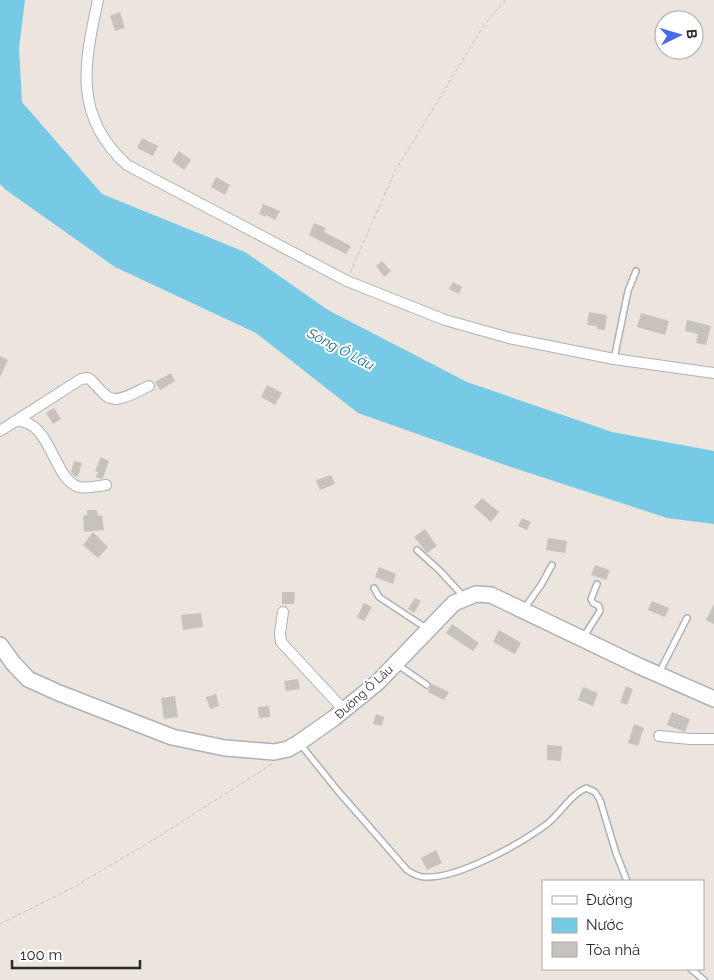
<svg xmlns="http://www.w3.org/2000/svg" width="714" height="980" viewBox="0 0 714 980" font-family="Raleway,sans-serif">
<rect width="100%" height="100%" fill="#ebe5dd"/>
<polygon fill="#77cae6" points="0,0 25,0 19,48 22,102 102,194 245,252 328,310 467,382 612,432 714,451 714,524 667,518 508,466 358,413 256,333 115,267 6,190 0,184"/>
<g fill="#c7c3bc">
<polygon points="120,12 125,28 115,31 110,16"/>
<polygon points="142,138 158,146 153,156 137,148"/>
<polygon points="179,151 191,160 184,170 172,161"/>
<polygon points="216,177 230,185 225,195 211,187"/>
<polygon points="263,204 280,211 275,220 266,215 266,217 259,214"/>
<polygon points="314,223 326,228 324,232 351,246 346,254 309,235"/>
<polygon points="382,261 391,271 384,277 376,266"/>
<polygon points="453,282 462,287 459,294 449,289"/>
<polygon points="589,312 607,315 605,330 597,329 597,326 587,325"/>
<polygon points="641,313 669,321 665,335 637,327"/>
<polygon points="687,320 711,326 706,345 696,343 698,334 685,331"/>
<polygon points="0,356 8,360 0,377"/>
<polygon points="171,373 175,381 160,390 155,382"/>
<polygon points="267,385 282,393 275,405 261,397"/>
<polygon points="54,408 61,419 53,424 46,413"/>
<polygon points="101,457 109,461 103,478 101,479 96,477 98,472 95,471"/>
<polygon points="74,461 82,463 78,477 74,476 71,472"/>
<polygon points="331,475 335,484 320,490 316,480"/>
<polygon points="482,498 499,512 491,522 474,507"/>
<polygon points="87,510 97,510 98,516 102,515 104,530 84,532 83,516 87,515"/>
<polygon points="522,518 531,522 527,530 518,526"/>
<polygon points="425,529 437,546 427,553 414,537"/>
<polygon points="93,532 108,547 98,558 83,545"/>
<polygon points="548,538 567,541 565,553 546,550"/>
<polygon points="595,565 610,570 606,580 591,575"/>
<polygon points="379,567 396,574 393,584 375,577"/>
<polygon points="282,592 295,592 294,604 282,604"/>
<polygon points="415,598 421,601 414,613 408,609"/>
<polygon points="652,601 669,608 665,617 648,610"/>
<polygon points="364,603 372,607 364,621 357,617"/>
<polygon points="714,604 714,624 706,620"/>
<polygon points="201,613 203,627 183,630 181,615"/>
<polygon points="452,624 479,643 473,651 446,633"/>
<polygon points="499,630 521,643 515,654 493,642"/>
<polygon points="298,679 300,689 286,691 284,681"/>
<polygon points="432,684 449,692 444,700 428,692"/>
<polygon points="626,686 633,689 627,705 620,702"/>
<polygon points="583,687 598,693 593,706 578,700"/>
<polygon points="216,694 219,706 210,709 206,697"/>
<polygon points="175,696 178,717 164,719 161,698"/>
<polygon points="269,706 270,717 259,718 258,707"/>
<polygon points="672,712 690,719 685,732 667,725"/>
<polygon points="376,714 384,717 382,726 373,724"/>
<polygon points="634,724 644,728 638,746 628,743"/>
<polygon points="547,745 562,746 561,761 547,760"/>
<polygon points="436,850 442,863 427,870 421,858"/>
</g>
<g fill="none" stroke-linecap="round" stroke-linejoin="round">
<g stroke="#aeb0ba" stroke-width="8">
<g id="service">
<polyline points="614,359 628,291 636,271"/>
<polyline points="417,550 440,571 464,597"/>
<polyline points="374,588 379,597 426,628"/>
<polyline points="524,609 541,585 552,565"/>
<polyline points="583,638 600,611 599,606 593,603 591,599 597,584"/>
<polyline points="398,665 427,685"/>
<polyline points="659,673 687,618"/>
<path d="M 301,745 L 338,791 L 407,870 C 413,874 418,877 425,877 C 458,879 520,844 547,824 C 560,814 570,795 586,788 L 595,792 L 600,800 L 616,853 L 627,881"/>
<polyline points="691,969 704,980"/>
</g>
</g>
<g stroke="#aeb0ba" stroke-width="12">
<g id="minor">
<path d="M 98,0 C 84,65 73,116 127,165 L 347,281 L 445,320 L 509,338 L 614,359 L 714,373"/>
<path d="M 16,421 C 51,419 53,480 79,487 C 87,489 97,486 106,485"/>
<path d="M 0,431 L 81,379 L 88,378 L 91,380 C 96,385 102,393 108,397 C 119,404 139,390 149,386"/>
<polyline points="283,612 280,633 281,642 344,710"/>
<polyline points="659,736 690,739 714,739"/>
</g>
</g>
<g stroke="#aeb0ba" stroke-width="18">
<polyline id="secondary" points="0,645 13,663 28,679 59,693 172,737 225,748 274,752 288,749 300,742 334,718 377,683 454,603 476,594 491,595 639,666 714,699"/>
</g>
<g stroke="#c3c3c3" stroke-width="1" stroke-dasharray="4 2.5" stroke-linecap="butt">
<polyline points="350,273 394,173 479,33 492,15 506,0"/>
<polyline points="0,924 74,887 158,837 272,764"/>
</g>
<use href="#service" stroke="#fff" stroke-width="5"/>
<use href="#minor" stroke="#fff" stroke-width="10"/>
<use href="#secondary" stroke="#fff" stroke-width="15"/>
</g>
<g text-anchor="middle" dominant-baseline="central" stroke-width="4" stroke-linejoin="round" paint-order="stroke">
<g font-size="12" fill="#2a2a2a" stroke="#fff">
<text transform="translate(364 692) rotate(-42)">Đường Ô Lâu</text>
</g>
<g font-size="14" font-style="italic" fill="#176992" stroke="#fff">
<text transform="translate(341 349) rotate(28)">Sông Ô Lâu</text>
</g>
</g>
<rect x="542" y="880" width="162" height="90" fill="#ffffff" stroke="#aaaaaa"/>
<rect x="552" y="896" width="25" height="8" fill="#ffffff" stroke="#aaaaaa"/>
<text x="586" y="905" font-size="15" fill="#2a2a2a">Đường</text>
<rect x="552" y="918" width="25" height="15" fill="#77cae6" stroke="#aaaaaa"/>
<text x="586" y="930" font-size="15" fill="#2a2a2a">Nước</text>
<rect x="552" y="942" width="25" height="15" fill="#c7c3bc" stroke="#aaaaaa"/>
<text x="586" y="955" font-size="15" fill="#2a2a2a">Tòa nhà</text>
<g transform="translate(679 35) rotate(85)"><circle r="24" fill="#ffffff" stroke="#aaaaaa"/>
<path d="M0-4L9 19L0 12L-9 19Z" fill="#4869ed"/>
<text y="-8" font-size="14" font-weight="bold" text-anchor="middle" fill="#2a2a2a">B</text>
</g>
<path d="M12 960v8h128v-8" fill="none" stroke="#2a2a2a" stroke-width="2.5"/>
<text x="20" y="960" font-size="15" fill="#2a2a2a" stroke="#ffffff" stroke-width="4" paint-order="stroke">100 m</text>
</svg>
